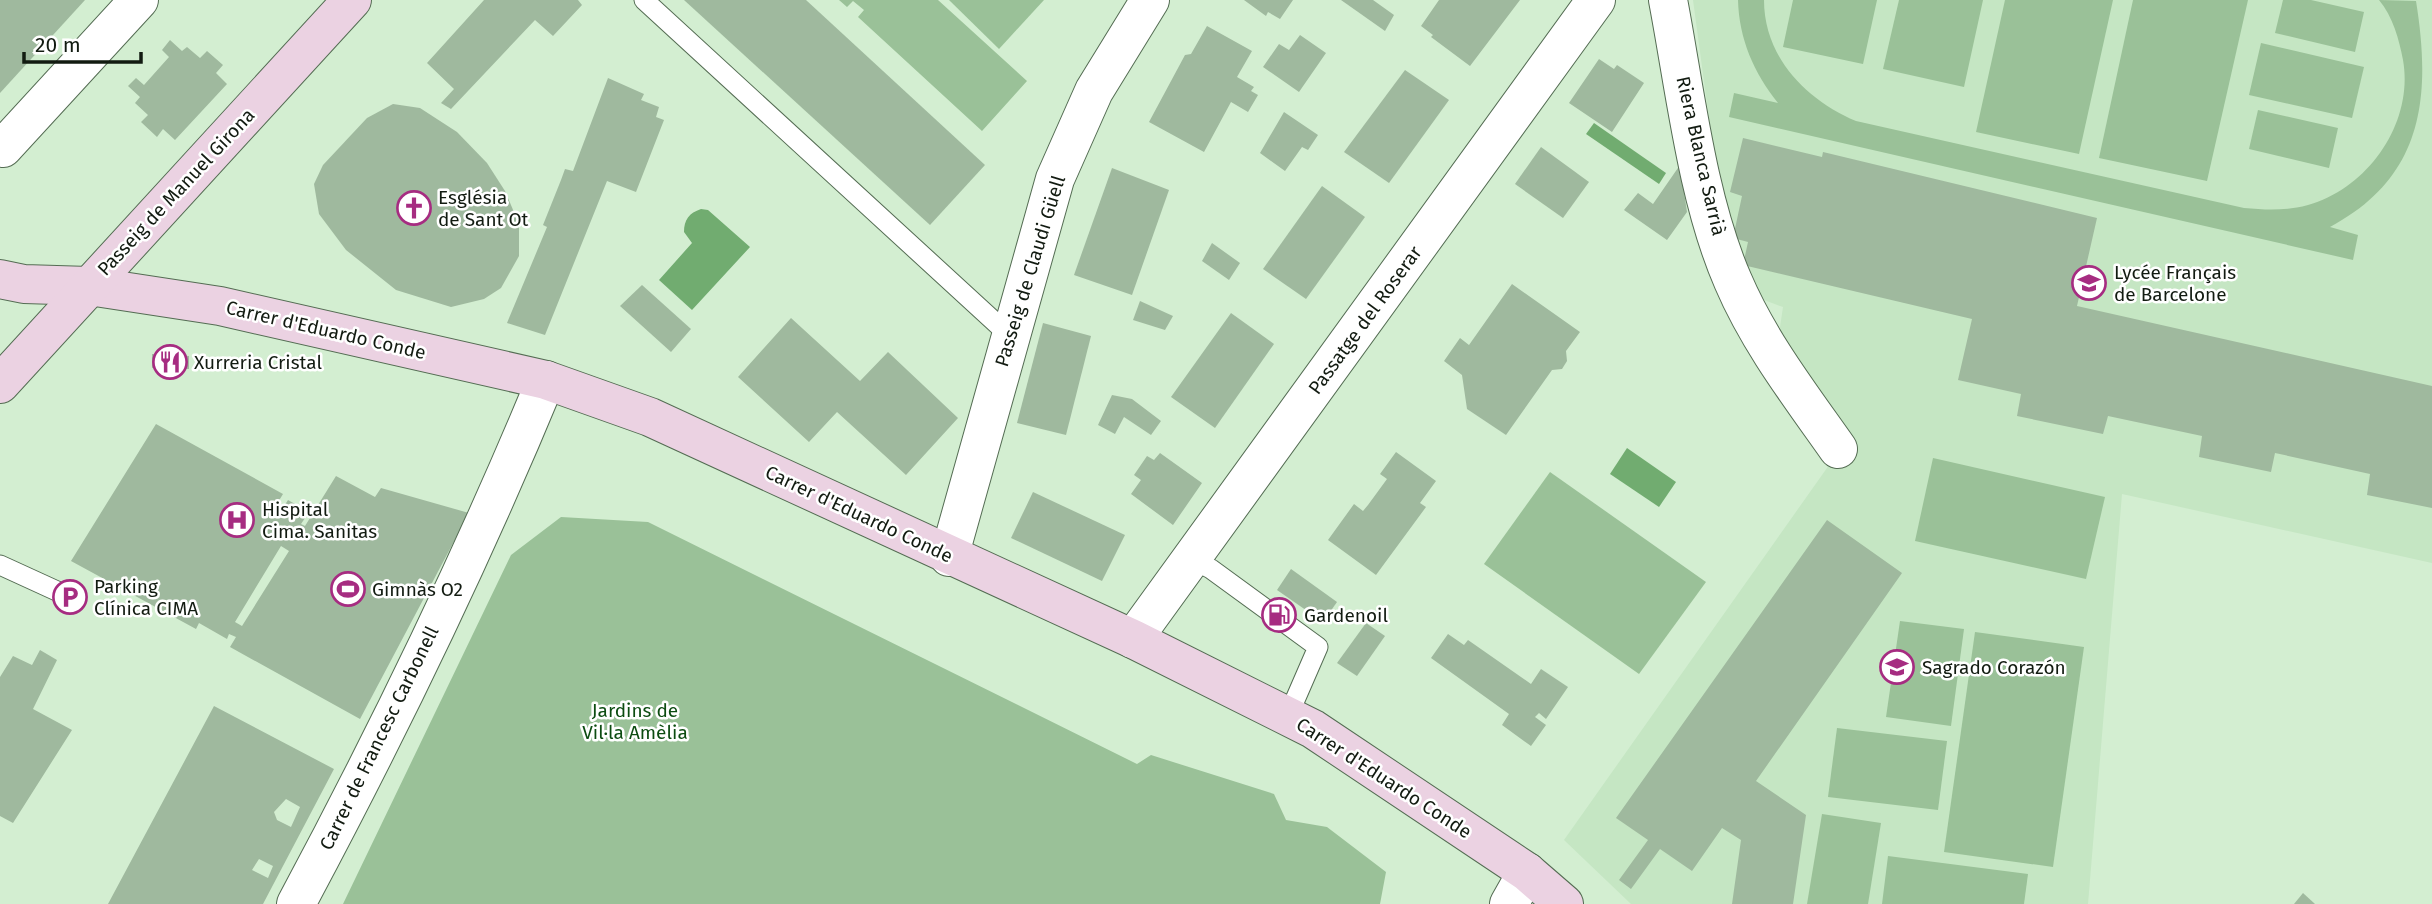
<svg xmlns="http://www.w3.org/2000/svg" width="2432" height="904" viewBox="0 0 2432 904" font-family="'Fira Sans',sans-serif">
<rect width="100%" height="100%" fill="#d3eed1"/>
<polygon fill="#c5e6c3" points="1693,0 2432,0 2432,563 2122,494 2088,904 1631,904 1564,840 1851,434 1779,334 1783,307 1756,297 1725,237"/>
<g fill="#9ac198">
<polygon points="839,0 938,0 1027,81 982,131 858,17 864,10 853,1 847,7"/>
<polygon points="949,0 1044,0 999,49"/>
<path d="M 1738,0 L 1764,0 C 1764,58 1807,100 1856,121 L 2244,208 C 2266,210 2286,211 2308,205 C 2369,188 2414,122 2403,60 C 2399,39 2393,17 2379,0 L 2416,1 C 2432,100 2422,178 2330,227 L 2358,235 L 2353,260 L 1729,117 L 1734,93 L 1778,103 C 1754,73 1739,39 1738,0 Z"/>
<polygon points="1793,0 1877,0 1863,64 1783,47"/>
<polygon points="1899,0 1983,0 1964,87 1883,69"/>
<polygon points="2005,0 2113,0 2079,154 1976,132"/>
<polygon points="2133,0 2248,0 2207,181 2099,158"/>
<polygon points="2283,0 2311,0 2364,12 2355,52 2275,33"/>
<polygon points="2261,43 2364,67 2352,118 2249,95"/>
<polygon points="2258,110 2338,128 2329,168 2249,149"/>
<polygon points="1933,458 2105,497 2086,579 1915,541"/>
<polygon points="1550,472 1706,582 1639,674 1484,564"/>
<polygon points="561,517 648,522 1137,764 1151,755 1274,794 1286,820 1327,827 1386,872 1380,904 343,904 511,555"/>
<polygon points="1900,621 1964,629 1951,726 1886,717"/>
<polygon points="1975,632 2084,647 2053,867 1944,852"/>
<polygon points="1837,728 1947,741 1938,810 1828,797"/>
<polygon points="1822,814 1881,823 1868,904 1807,904"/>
<polygon points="1888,856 2028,874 2024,904 1882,904"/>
</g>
<g fill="#71ac70">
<polygon points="1594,123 1666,173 1659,184 1586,134"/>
<path d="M 701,209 L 708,210 L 750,247 L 692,310 L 659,280 L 692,243 L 684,232 C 684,220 689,213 701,209 Z"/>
<polygon points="1627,448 1676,482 1659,507 1610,474"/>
</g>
<g fill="#9fb99e" fill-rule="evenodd">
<polygon points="0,0 85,0 0,93"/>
<polygon points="484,0 578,0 582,5 553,36 535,20 451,109 441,103 454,89 427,63"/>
<polygon points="684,0 806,0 985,165 930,225"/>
<polygon points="1244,0 1293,0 1280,19 1268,12 1266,16"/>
<polygon points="1341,0 1373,0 1394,15 1385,31"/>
<polygon points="1439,0 1520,0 1470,66 1431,37 1433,35 1421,26"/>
<polygon points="1207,26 1252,51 1237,77 1254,87 1251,91 1258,95 1248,112 1231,102 1204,152 1149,122 1185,55 1191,54"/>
<polygon points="1300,35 1326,53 1299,92 1263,67 1279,44 1289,50"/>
<polygon points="170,40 182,51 187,47 200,58 207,51 223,65 216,73 227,84 175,140 163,129 157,137 141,122 148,115 135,103 140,97 128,86 136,78 144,85 169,57 162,50"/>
<polygon points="1599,59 1614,69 1617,65 1644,83 1612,132 1569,103"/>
<polygon points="1405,70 1449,100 1389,183 1344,152"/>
<polygon points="608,78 644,94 641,100 659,107 656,117 664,120 636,192 607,181 545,335 507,323 547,227 543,225 561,180 565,169 573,171"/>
<polygon points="393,104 420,108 457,132 487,163 505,191 519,224 519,256 501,288 484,299 451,307 396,290 346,250 319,214 314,184 323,165 367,118"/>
<polygon points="1284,112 1318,135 1308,150 1302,147 1285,171 1260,153"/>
<polygon points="1743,138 1822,157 1823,152 2097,218 2077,306 2432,386 2432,508 2367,495 2370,474 2275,453 2271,472 2199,457 2202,436 2108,416 2103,434 2017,416 2021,394 1958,380 1972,319 1743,265 1748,242 1733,238 1742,196 1730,192"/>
<polygon points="1541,147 1589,182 1563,218 1515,184"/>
<polygon points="1680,165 1687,212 1667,240 1624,210 1638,193 1653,204"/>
<polygon points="1112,168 1169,190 1132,295 1074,275"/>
<polygon points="1322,186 1365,217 1306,299 1263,269"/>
<polygon points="1212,243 1240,263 1229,280 1202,261"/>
<polygon points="1512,284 1580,332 1566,351 1567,361 1562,369 1552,370 1506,435 1467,409 1462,375 1444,361 1460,338 1469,345"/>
<polygon points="642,285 691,329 671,352 620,306"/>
<polygon points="1140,301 1173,316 1165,330 1133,320"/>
<polygon points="1231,313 1274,344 1215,428 1171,397"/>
<polygon points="791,318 860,381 888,352 958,418 906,475 837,412 809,442 738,377"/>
<polygon points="1043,323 1091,336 1066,435 1017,423"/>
<polygon points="152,354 189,356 189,369 152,368"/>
<polygon points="1112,395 1132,399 1161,421 1151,435 1124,417 1115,434 1098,425"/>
<path d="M 156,424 L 283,494 L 275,507 L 281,511 L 288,500 L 309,512 L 301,524 L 305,526 L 336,476 L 375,497 L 381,488 L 469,513 L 360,719 L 230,647 L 236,637 L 229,634 L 227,639 L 199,623 L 196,629 L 71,561 ZM 281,546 L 289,551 L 242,626 L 235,622 Z"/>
<polygon points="1396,452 1436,481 1420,503 1426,507 1376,575 1328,540 1354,504 1363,511 1368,505 1387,479 1380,474"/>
<polygon points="1160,453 1202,483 1173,525 1131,494 1141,480 1134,475 1147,456 1154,460"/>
<polygon points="1033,492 1125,535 1102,581 1011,538"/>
<polygon points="1827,520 1902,573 1756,781 1806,815 1793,904 1732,904 1741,840 1722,828 1692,871 1660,849 1631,889 1619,880 1648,840 1616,818"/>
<polygon points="1291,569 1337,602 1323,622 1277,590"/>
<polygon points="1366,623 1385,636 1357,676 1337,663"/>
<polygon points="1448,634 1464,645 1468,640 1531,684 1541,669 1568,687 1546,719 1539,713 1535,717 1546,725 1531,746 1502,725 1509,714 1431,658"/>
<polygon points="40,650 57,660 33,709 72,730 13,823 0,816 0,677 13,656 32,665"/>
<path d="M 214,706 L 334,769 L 263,904 L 108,904 ZM 286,799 L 300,807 L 291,827 L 277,820 L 274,812 ZM 259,859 L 273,866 L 268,878 L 252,870 Z"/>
<polygon points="2303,893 2315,904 2294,904"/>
</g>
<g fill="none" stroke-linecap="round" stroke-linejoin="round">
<g stroke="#546c53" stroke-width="21">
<g id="lane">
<polyline points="644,0 1009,335"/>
<polyline points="1192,559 1211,569 1318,647 1288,716"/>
<polyline points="0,565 70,597"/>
</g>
</g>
<g stroke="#546c53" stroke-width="40">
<g id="street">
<path d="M 1668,0 C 1685,89 1697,199 1733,281 C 1759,342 1800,395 1838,449"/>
<polyline points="3,148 139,0"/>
<polyline points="949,557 1055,179 1094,91 1150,0"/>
<polyline points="1133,639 1596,0"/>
<path d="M 296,904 C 387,734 472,559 546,380"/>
<polyline points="1509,904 1527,872"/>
</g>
</g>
<g stroke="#546c53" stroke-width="40">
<g id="secondary">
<polyline points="0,279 24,284 89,286 220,306 546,380 650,417 1133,639 1313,729 1527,872 1564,904"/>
<polyline points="0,384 352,0"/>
</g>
</g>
<use href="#lane" stroke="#fff" stroke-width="19"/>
<use href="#street" stroke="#fff" stroke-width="38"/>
<use href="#secondary" stroke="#ebd2e2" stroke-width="38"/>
</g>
<defs>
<g id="church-ring" transform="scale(1.75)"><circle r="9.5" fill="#fff" stroke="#a62c81" stroke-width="1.5"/><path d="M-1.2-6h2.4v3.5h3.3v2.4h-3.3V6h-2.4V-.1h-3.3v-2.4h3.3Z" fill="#a62c81"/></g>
<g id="school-ring" transform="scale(1.75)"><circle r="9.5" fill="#fff" stroke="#a62c81" stroke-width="1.5"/><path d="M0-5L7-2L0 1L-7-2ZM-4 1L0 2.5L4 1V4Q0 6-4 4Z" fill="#a62c81"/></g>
<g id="restaurant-ring" transform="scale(1.75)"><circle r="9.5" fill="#fff" stroke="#a62c81" stroke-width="1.5"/><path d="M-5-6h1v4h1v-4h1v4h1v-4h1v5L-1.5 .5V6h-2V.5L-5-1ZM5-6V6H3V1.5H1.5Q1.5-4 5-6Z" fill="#a62c81"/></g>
<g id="hospital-ring" transform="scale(1.75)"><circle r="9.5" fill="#fff" stroke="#a62c81" stroke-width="1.5"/><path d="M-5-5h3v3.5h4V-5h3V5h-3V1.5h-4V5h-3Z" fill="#a62c81"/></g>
<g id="stadium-ring" transform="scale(1.75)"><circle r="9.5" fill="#fff" stroke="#a62c81" stroke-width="1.5"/><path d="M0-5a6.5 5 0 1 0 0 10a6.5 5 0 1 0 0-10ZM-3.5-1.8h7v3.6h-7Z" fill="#a62c81"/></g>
<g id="parking-ring" transform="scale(1.75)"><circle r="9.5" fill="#fff" stroke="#a62c81" stroke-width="1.5"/><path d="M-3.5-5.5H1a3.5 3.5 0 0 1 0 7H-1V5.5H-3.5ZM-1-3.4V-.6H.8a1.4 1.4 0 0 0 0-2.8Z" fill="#a62c81"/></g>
<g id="fuel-ring" transform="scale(1.75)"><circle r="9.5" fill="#fff" stroke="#a62c81" stroke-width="1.5"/><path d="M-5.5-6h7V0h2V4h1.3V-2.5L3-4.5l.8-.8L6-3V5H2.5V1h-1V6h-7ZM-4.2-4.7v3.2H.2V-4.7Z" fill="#a62c81"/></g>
</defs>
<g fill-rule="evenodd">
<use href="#church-ring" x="414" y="208"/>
<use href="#school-ring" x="2089" y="283"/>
<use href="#restaurant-ring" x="170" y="362"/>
<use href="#hospital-ring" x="237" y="520"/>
<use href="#stadium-ring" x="348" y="589"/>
<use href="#parking-ring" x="70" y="597"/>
<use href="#fuel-ring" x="1279" y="615"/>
<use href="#school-ring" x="1897" y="667"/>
</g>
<g text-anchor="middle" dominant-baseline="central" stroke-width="5" stroke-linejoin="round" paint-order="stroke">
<g font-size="19" fill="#121b11" stroke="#fff">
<text transform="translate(1701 156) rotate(77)">Riera Blanca Sarrià</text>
<text transform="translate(176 192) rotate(-47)">Passeig de Manuel Girona</text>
<text transform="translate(1030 271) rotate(-73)">Passeig de Claudi Güell</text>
<text transform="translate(1365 320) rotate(-54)">Passatge del Roserar</text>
<text transform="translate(326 330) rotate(13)">Carrer d'Eduardo Conde</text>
<text transform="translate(859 514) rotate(25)">Carrer d'Eduardo Conde</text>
<text transform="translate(379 738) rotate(-64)">Carrer de Francesc Carbonell</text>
<text transform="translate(1384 778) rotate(33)">Carrer d'Eduardo Conde</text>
</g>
<g font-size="19" fill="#121b11" stroke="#fff" text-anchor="start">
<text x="438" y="197">Església<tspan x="438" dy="22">de Sant Ot</tspan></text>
<text x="2114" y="272">Lycée Français<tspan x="2114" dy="22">de Barcelone</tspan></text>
<text x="194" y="362">Xurreria Cristal</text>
<text x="262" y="509">Hispital<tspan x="262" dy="22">Cima. Sanitas</tspan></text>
<text x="94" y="586">Parking<tspan x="94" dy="22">Clínica CIMA</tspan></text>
<text x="372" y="589">Gimnàs O2</text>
<text x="1304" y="615">Gardenoil</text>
<text x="1922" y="667">Sagrado Corazón</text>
</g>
<g font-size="19" fill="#0c4c11" stroke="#fff">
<text x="635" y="710">Jardins de<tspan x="635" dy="22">Vil·la Amèlia</tspan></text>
</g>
</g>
<path d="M24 52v10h117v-10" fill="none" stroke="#121b11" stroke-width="3.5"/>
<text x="35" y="52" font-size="21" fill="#121b11" stroke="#ffffff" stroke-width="5" paint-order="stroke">20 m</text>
</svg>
